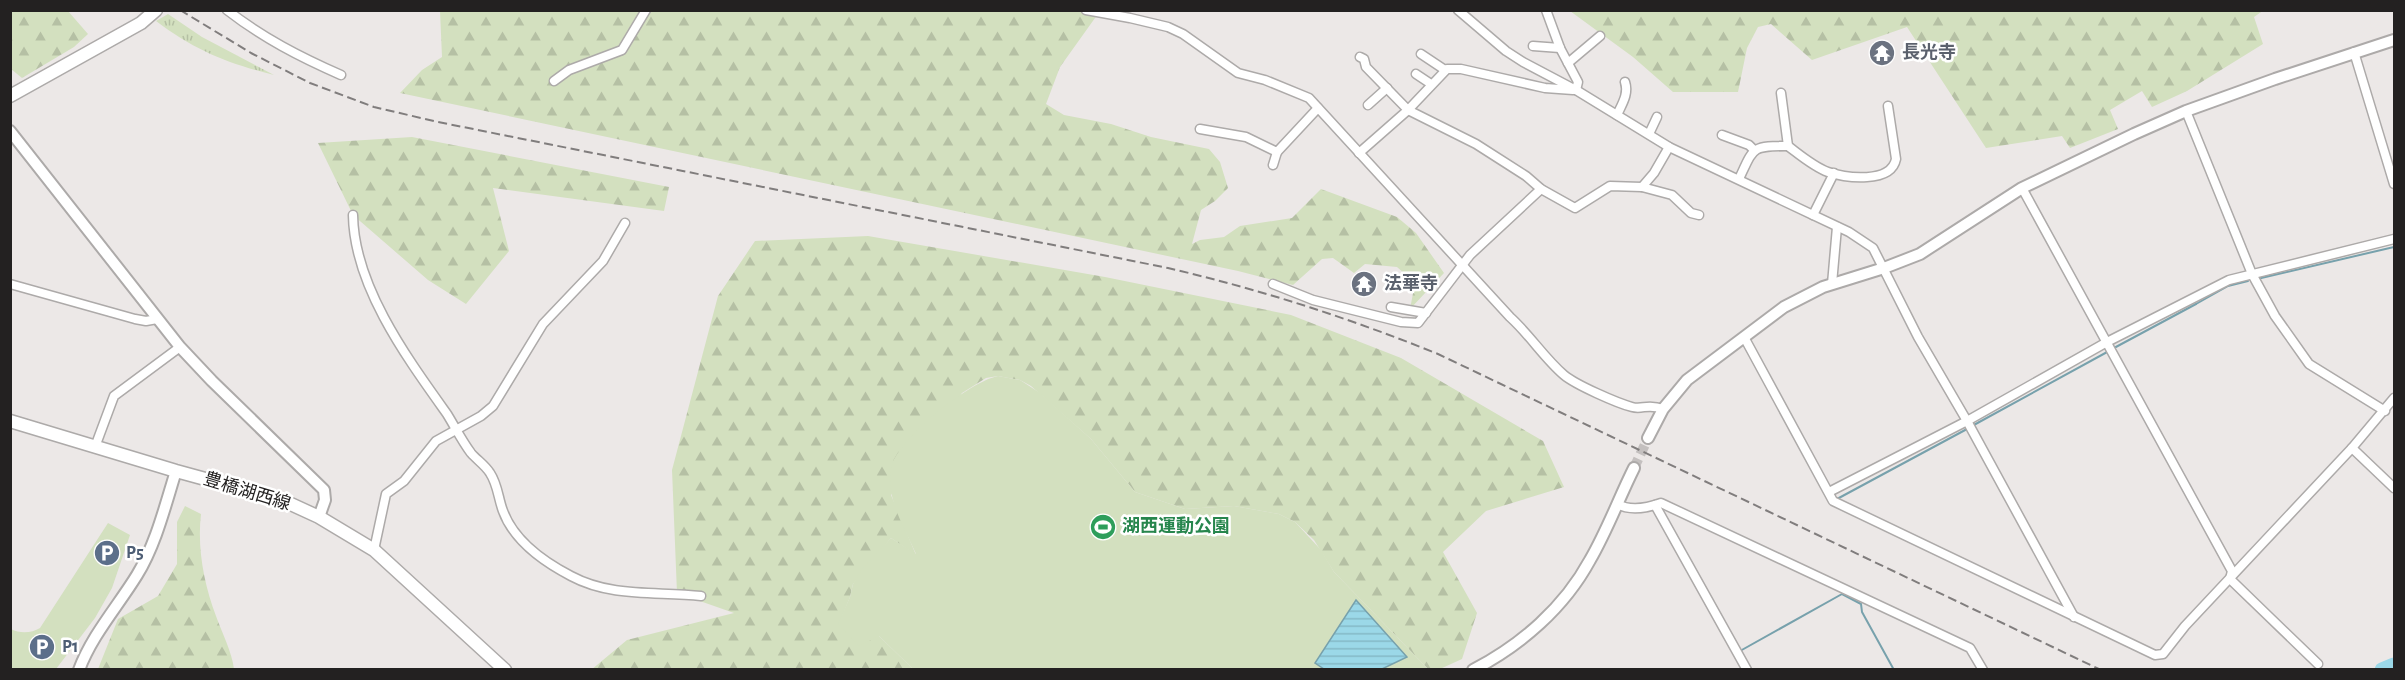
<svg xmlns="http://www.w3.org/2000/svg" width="2405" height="680" viewBox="0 0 2405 680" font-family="'Alegreya Sans','Noto Sans JP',sans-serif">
<defs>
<pattern id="grass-tufts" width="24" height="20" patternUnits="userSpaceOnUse" patternTransform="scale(1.5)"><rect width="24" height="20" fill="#d3e0bf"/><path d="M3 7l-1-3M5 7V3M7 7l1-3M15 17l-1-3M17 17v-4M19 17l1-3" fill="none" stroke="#b5c0a4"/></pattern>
<pattern id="forest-firs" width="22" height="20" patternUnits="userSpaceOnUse" patternTransform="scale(1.5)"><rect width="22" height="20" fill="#d3e0bf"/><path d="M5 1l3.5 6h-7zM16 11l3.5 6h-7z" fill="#b5c0a4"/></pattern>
<pattern id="water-rules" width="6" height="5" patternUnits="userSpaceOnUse" patternTransform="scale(1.5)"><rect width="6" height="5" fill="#9bd8e8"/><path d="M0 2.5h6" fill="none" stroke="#85b9c7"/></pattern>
</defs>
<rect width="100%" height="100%" fill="#ece8e7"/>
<path fill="url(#grass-tufts)" d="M 168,14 L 202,37 L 274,75 C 227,63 196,51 156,21 Z"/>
<g fill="url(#forest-firs)">
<polygon points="2264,10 2254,17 2263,44 2187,91 2152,107 2142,91 2110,110 2118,129 2070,148 2062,136 1986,148 1907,27 1812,60 1771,24 1758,27 1747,48 1738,92 1673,92 1633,57 1570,11"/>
<polygon points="10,11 68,11 88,34 74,47 22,78 11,69"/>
<polygon points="440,11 1100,11 1060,67 1046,104 1064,115 1111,124 1151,137 1209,149 1220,162 1228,188 1215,201 1201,210 1192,244 1200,240 1224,237 1240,226 1292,218 1321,189 1397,217 1416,233 1444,273 1410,309 1415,283 1397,267 1365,264 1354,273 1333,258 1322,259 1293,285 1238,271 400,93 422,70 442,57"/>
<polygon points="412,137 669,187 664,211 493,188 509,251 466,304 428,280 353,215 318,143"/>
<polygon points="868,236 1105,277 1291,315 1401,358 1543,441 1564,487 1486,511 1443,552 1477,613 1462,659 1440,669 1428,669 1334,572 1314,540 1295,522 1279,514 1234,506 1185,509 1135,492 1091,439 1031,386 1020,380 998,376 986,378 962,393 891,495 916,555 891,538 853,584 850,597 839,624 879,636 913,669 591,670 627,640 734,613 677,593 672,470 718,296 755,241"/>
<path d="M 185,506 L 201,514 C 197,548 204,584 216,616 C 222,633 232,652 234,669 L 98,669 L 118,619 L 158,596 L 177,564 L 177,522 Z"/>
</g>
<g fill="#d3e0bf">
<path d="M 998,376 L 1020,380 L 1040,393 L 1091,439 L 1135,492 L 1185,509 L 1234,506 L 1279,514 L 1295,522 L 1321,550 L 1334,572 L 1428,669 L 913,669 L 879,636 L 859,646 L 838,624 L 850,597 L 853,584 L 862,569 L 891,538 L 916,554 C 906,531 890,505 890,480 C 890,475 891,467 893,462 C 905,434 969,382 998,376 Z"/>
<path d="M 108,523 L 130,535 L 112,588 L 95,618 L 56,669 L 11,669 L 11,629 C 20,634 32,633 40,628 Z"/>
</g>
<polygon fill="url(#water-rules)" stroke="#77a1ac" stroke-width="1.5" points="1356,600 1407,657 1382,669 1324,669 1315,663"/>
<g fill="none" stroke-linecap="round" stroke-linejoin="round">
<g stroke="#77a1ac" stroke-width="2">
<polyline points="2257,279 2394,247"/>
<polyline points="2196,304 2228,286 2248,281"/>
<polyline points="2114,348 2196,304"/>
<polyline points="1972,426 2109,351"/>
<polyline points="1837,499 1967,429"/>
<polyline points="1740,651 1842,594 1861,604 1862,612 1894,670"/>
</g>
<polyline stroke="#9bd8e8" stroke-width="15" points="2382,670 2394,665"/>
<polyline stroke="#c4c0bf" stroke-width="10" stroke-dasharray="10 5" stroke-linecap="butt" points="1634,468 1648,438"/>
<g stroke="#adaaa9" stroke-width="11">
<g id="minor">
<path d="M 227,10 C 263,38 300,57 341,75"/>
<path d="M 1086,10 L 1130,18 L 1168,27 L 1183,34 L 1238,73 L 1265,80 L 1309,98 L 1510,317 C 1530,335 1544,358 1564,375 C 1576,385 1617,403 1632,407 C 1643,410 1647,403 1663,409"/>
<polyline points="1458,10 1506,51 1523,62 1576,90 1669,147 1849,232 1873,248 1918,337 1967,421 2074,617"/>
<polyline points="1546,10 1560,48 1578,82 1576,90"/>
<polyline points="1533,46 1560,48"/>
<polyline points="2354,52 2394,184"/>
<polyline points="1421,54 1445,70"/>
<polyline points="1360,57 1364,59 1366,67 1408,110 1476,144 1526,176 1541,189 1575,208 1610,186 1642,187 1654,173 1669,147"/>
<polyline points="1568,63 1600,36"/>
<polyline points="1416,74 1431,84"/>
<polyline points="554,81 569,70 622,50 646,10"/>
<polyline points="1368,105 1387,88"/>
<polyline points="2186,111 2252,274 2275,316 2309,364 2385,411"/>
<path d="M 1617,115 C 1622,104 1629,94 1625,82"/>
<polyline points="1200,129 1246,137 1277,152 1318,108"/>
<polyline points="1649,134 1657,117"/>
<polyline points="1722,135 1749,145 1754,150"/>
<path d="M 1788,146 C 1800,155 1814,167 1828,172 C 1846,178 1891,184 1896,159 L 1888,106"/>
<polyline points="1359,153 1408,110 1447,69 1461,69 1545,88 1573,90"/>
<polyline points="1273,165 1277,152"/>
<path d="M 1739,179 C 1754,147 1751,146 1788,146 L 1781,93"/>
<polyline points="1642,187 1672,195 1691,213 1699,215"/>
<polyline points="2022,188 2232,571 2230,579 2318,664"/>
<path d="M 353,215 C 354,286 407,358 447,414 C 455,427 462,441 471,453 C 477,460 485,465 490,473 C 498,485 498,498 503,511 C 514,541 544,562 571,576 C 612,598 657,591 701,596"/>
<polyline points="1813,215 1834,173"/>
<polyline points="10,284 135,319 146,321 157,319"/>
<polyline points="1273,284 1313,300 1401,322 1418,323 1470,255 1541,189"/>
<polyline points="1832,284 1837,227"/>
<polyline points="1391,307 1426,313"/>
<polyline points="1744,337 1833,501 2155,655 2163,654 2185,626 2352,448 2394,398"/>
<polyline points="95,447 114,396 180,347"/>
<polyline points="2352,448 2394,488"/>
<polyline points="1829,492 1967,421 2107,342 2229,280 2394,239"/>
<path d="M 1617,504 C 1630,511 1647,508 1661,503 L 1970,648 L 1983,670"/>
<polyline points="1655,505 1747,670"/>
<polyline points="374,550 386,494 404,481 436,441 481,416 493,406 543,324 603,261 625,223"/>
</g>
</g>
<g stroke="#adaaa9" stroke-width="14">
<g id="tertiary">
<polyline points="10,131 180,347 212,381 324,490 325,500 319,517"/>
<polyline points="1648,438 1663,409 1687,380 1784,307 1823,287 1884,268 1920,254 2022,188 2134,134 2186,111 2275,79 2394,40"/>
<path d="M 79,670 C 92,635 118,606 137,575 C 156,544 165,506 176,471"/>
<path d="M 1473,670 C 1521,645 1564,608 1590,560 C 1607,531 1619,498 1634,468"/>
</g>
</g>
<g stroke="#adaaa9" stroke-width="15">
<polyline id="secondary" points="10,96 141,23 156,10"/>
</g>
<g stroke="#adaaa9" stroke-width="15">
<polyline id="primary" points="10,421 176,471 282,500 319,517 374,550 505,670"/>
</g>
<use href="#minor" stroke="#fff" stroke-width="8"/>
<use href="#tertiary" stroke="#fff" stroke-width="10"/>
<use href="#secondary" stroke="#fff" stroke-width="12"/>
<use href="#primary" stroke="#fff" stroke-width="12"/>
<path stroke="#807d7d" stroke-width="2" stroke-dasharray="9 4.5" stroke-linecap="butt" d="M 180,10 L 251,53 L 310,83 L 374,107 L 438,122 L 1168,268 C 1262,290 1349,318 1438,354 L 2101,670"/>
</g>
<defs>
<g id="temple-disc" transform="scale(1.35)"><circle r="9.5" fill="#6b7280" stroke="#fff"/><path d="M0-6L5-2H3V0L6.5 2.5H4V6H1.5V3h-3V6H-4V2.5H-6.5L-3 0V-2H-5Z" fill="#fff"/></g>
<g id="stadium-disc" transform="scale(1.35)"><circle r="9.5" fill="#2e9e5b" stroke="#fff"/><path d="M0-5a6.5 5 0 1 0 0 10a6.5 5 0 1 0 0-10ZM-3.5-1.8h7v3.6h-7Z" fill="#fff"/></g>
<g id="parking-disc" transform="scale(1.35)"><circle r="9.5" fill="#5c6f8a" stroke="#fff"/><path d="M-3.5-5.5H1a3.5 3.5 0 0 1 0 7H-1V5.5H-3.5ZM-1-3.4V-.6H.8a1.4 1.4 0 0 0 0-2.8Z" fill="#fff"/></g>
</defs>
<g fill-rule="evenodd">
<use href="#temple-disc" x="1882" y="53"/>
<use href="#temple-disc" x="1364" y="284"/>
<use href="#stadium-disc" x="1103" y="527"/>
<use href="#parking-disc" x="107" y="553"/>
<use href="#parking-disc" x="42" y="647"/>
</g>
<g text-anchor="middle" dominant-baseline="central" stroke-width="5" stroke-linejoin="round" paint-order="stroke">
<g font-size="18" font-weight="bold" fill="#5b616d" stroke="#fff" text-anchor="start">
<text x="1902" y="53">長光寺</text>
<text x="1384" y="284">法華寺</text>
</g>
<g font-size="18" fill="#232121" stroke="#fff">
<text transform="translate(247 492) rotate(17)">豊橋湖西線</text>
</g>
<g font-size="18" font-weight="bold" fill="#27864d" stroke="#fff" text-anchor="start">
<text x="1122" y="527">湖西運動公園</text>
</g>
<g font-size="18" font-weight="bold" fill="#4e5e75" stroke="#fff" text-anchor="start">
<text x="126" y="553">P5</text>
<text x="62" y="647">P1</text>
</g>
</g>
<rect width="2405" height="680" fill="none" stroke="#232121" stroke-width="24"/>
</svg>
